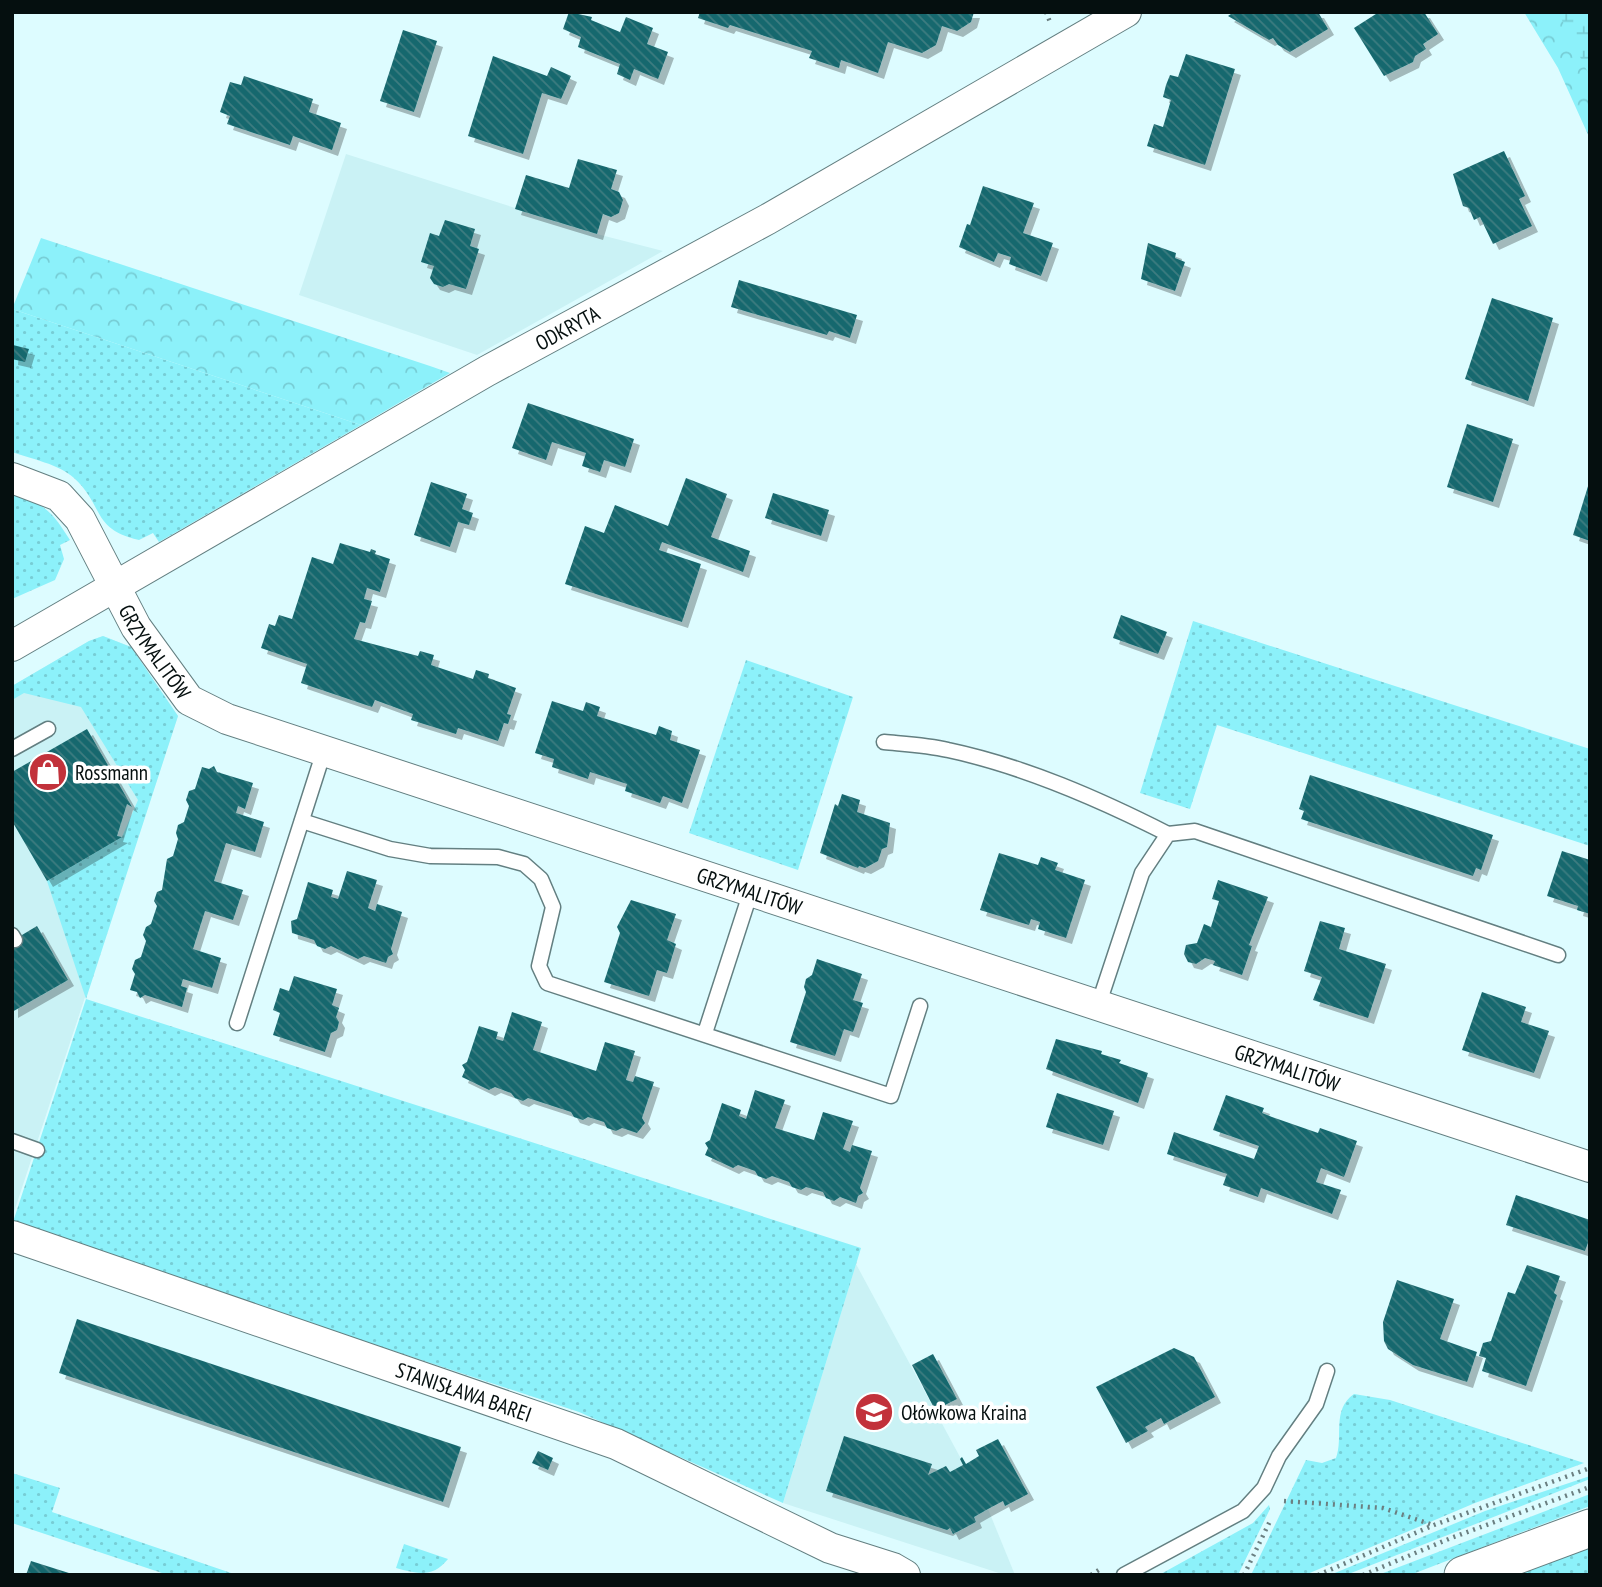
<svg xmlns="http://www.w3.org/2000/svg" width="1602" height="1587" viewBox="0 0 1602 1587" font-family="'PT Sans Narrow',sans-serif">
<defs>
<pattern id="grass-dots" width="8" height="8" patternUnits="userSpaceOnUse" patternTransform="scale(1.75)"><rect width="8" height="8" fill="#8cf1fa"/><path d="M2 2h.1M6 6h.1" fill="none" stroke="#77cdd5" stroke-width="1.8" stroke-linecap="round"/></pattern>
<pattern id="forest-crowns" width="20" height="18" patternUnits="userSpaceOnUse" patternTransform="scale(1.75)"><rect width="20" height="18" fill="#8cf1fa"/><path d="M2 6a3 3 0 1 1 6 0M12 15a3 3 0 1 1 6 0" fill="none" stroke="#77cdd5"/></pattern>
<pattern id="wetland-marsh" width="20" height="14" patternUnits="userSpaceOnUse" patternTransform="scale(1.75)"><rect width="20" height="14" fill="#8cf1fa"/><path d="M1 5h8M5 5V1M11 12h8M15 12V8" fill="none" stroke="#77cdd5"/></pattern>
<pattern id="building-back-hatch" width="6" height="6" patternUnits="userSpaceOnUse" patternTransform="scale(1.75)"><rect width="6" height="6" fill="#16686e"/><path d="M-1 5l2 2M0 0l6 6M5-1l2 2" fill="none" stroke="#3e7c80"/></pattern>
<filter id="shadow"><feDropShadow dx="6" dy="6" stdDeviation="0" flood-color="#0004"/></filter>
</defs>
<rect width="100%" height="100%" fill="#ddfcff"/>
<g fill="#caf2f5">
<polygon points="346,154 597,234 663,251 477,355 299,295"/>
<polygon points="103,636 131,647 178,716 12,1218 12,686 89,641"/>
<polygon points="856,1264 988,1509 1015,1575 1005,1575 783,1503"/>
</g>
<g fill="url(#grass-dots)">
<path d="M 12,309 L 361,425 L 159,542 L 153,533 L 139,540 C 91,529 104,505 74,478 C 59,464 31,459 12,452 Z"/>
<path d="M 12,494 C 46,504 52,512 70,540 L 60,545 L 64,559 L 55,580 L 12,599 Z"/>
<polygon points="1193,621 1590,749 1590,846 1217,725 1190,809 1140,793"/>
<polygon points="103,636 131,647 178,716 86,999 861,1248 783,1503 579,1412 12,1225 86,999 47,881 122,837 138,800 81,707 24,693 12,700 12,686 89,641"/>
<polygon points="746,660 853,697 798,870 689,833"/>
<path d="M 1354,1394 L 1390,1400 L 1584,1463 L 1475,1503 L 1305,1575 L 1251,1575 L 1306,1460 L 1322,1463 L 1336,1458 C 1344,1437 1331,1410 1354,1394 Z"/>
<polygon points="12,1473 60,1488 52,1512 237,1575 168,1575 12,1523"/>
<polygon points="1590,1476 1590,1479 1346,1575 1330,1575 1485,1511"/>
<polygon points="1590,1494 1590,1506 1410,1575 1378,1575"/>
<polygon points="1269,1505 1270,1509 1238,1575 1159,1575 1253,1523"/>
<path d="M 404,1544 L 448,1559 C 433,1578 418,1574 396,1568 Z"/>
<polygon points="1590,1547 1590,1575 1515,1575"/>
</g>
<g fill="url(#forest-crowns)">
<polygon points="1524,12 1590,12 1590,139 1558,68"/>
<polygon points="41,238 430,366 450,373 361,425 12,309"/>
</g>
<polygon fill="url(#wetland-marsh)" points="1558,12 1590,12 1590,77"/>
<g fill="url(#building-back-hatch)" filter="url(#shadow)">
<polygon points="569,12 592,17 591,20 620,32 626,17 653,28 647,44 668,52 658,79 634,69 630,80 617,74 620,64 578,47 581,37 563,29"/>
<polygon points="700,12 974,12 971,22 957,31 942,26 936,45 922,53 888,42 878,73 841,60 839,68 809,58 812,51 730,25 728,28 698,18"/>
<polygon points="1234,12 1318,12 1328,29 1290,52 1278,45 1273,38 1269,40 1228,16"/>
<polygon points="1379,12 1424,12 1438,34 1423,44 1426,49 1415,56 1413,62 1384,76 1354,28"/>
<polygon points="403,30 437,41 414,112 380,101"/>
<polygon points="1186,54 1235,69 1205,165 1147,146 1154,124 1163,127 1171,100 1163,97 1166,85 1170,75 1178,77"/>
<polygon points="493,56 547,76 551,67 571,76 561,99 542,93 523,154 468,136"/>
<polygon points="244,76 313,99 309,112 341,123 332,150 293,136 290,145 227,124 230,116 220,112 230,82 241,85"/>
<polygon points="1504,151 1525,196 1519,199 1532,226 1493,244 1480,217 1474,220 1469,208 1463,206 1453,174"/>
<polygon points="578,159 617,170 611,189 619,192 623,200 619,213 611,217 603,214 597,234 515,209 526,175 569,188"/>
<polygon points="983,186 1034,203 1023,233 1053,243 1041,276 1009,264 1011,257 998,253 994,262 959,247 967,224 970,225"/>
<polygon points="445,220 475,229 470,246 479,249 466,289 449,284 443,287 434,284 430,278 434,266 421,262 430,233 439,236"/>
<polygon points="1148,243 1176,253 1175,258 1185,262 1175,291 1141,279"/>
<polygon points="739,280 857,315 850,338 829,331 827,335 731,307"/>
<polygon points="1492,298 1553,318 1528,401 1465,379"/>
<polygon points="13,345 29,349 25,362 12,359"/>
<polygon points="528,403 634,439 625,467 604,460 600,472 582,466 586,453 552,442 546,460 512,448"/>
<polygon points="1467,424 1513,439 1493,502 1447,487"/>
<polygon points="686,478 727,494 711,537 750,551 743,572 662,542 659,550 701,564 682,622 565,584 585,526 604,533 615,505 668,526"/>
<polygon points="431,482 467,494 462,509 473,513 469,525 458,522 450,547 414,535"/>
<polygon points="1589,483 1590,483 1590,541 1573,535"/>
<polygon points="773,493 829,510 821,536 765,518"/>
<polygon points="340,543 370,552 371,549 376,551 375,554 390,559 380,592 367,588 364,599 372,601 365,623 360,622 354,639 418,656 420,651 434,655 431,665 473,679 476,670 489,674 488,678 516,688 507,714 511,715 508,724 504,723 498,741 458,728 456,734 411,720 413,714 375,700 372,707 301,683 307,664 261,648 269,624 275,626 279,615 292,619 312,557 333,564"/>
<polygon points="1121,615 1167,632 1158,654 1113,638"/>
<polygon points="552,701 583,711 586,702 600,707 597,716 656,735 659,726 672,731 670,740 700,750 682,803 663,796 660,803 625,791 627,784 590,772 588,779 552,767 554,759 535,753"/>
<polygon points="87,729 132,807 127,804 117,836 122,837 47,881 12,821 12,772"/>
<polygon points="214,766 217,772 253,783 245,809 238,806 236,813 264,822 255,852 226,843 214,881 243,890 233,920 205,911 193,949 221,958 212,988 183,979 181,986 187,988 182,1007 145,995 140,998 137,992 130,990 135,974 132,969 135,960 141,957 146,941 143,935 146,927 151,924 157,906 154,901 157,892 162,890 167,859 173,856 178,839 176,833 178,825 184,822 189,806 186,800 189,791 195,789 202,767 209,769"/>
<polygon points="1310,775 1493,835 1481,870 1476,868 1473,876 1301,819 1304,811 1299,809"/>
<polygon points="842,794 860,800 857,812 890,823 887,847 882,849 878,861 865,868 859,866 858,868 820,853 835,804 838,806"/>
<polygon points="1562,851 1590,860 1590,914 1577,910 1578,906 1547,896"/>
<polygon points="999,853 1038,865 1041,857 1058,863 1055,870 1085,880 1066,938 1038,929 1040,922 1031,919 1029,925 980,910"/>
<polygon points="347,871 377,880 368,908 375,911 377,904 402,912 391,949 393,954 388,957 386,963 364,956 358,959 331,946 325,949 317,946 314,940 292,933 291,921 297,919 308,882 333,890 331,897 338,899"/>
<polygon points="1218,880 1268,897 1249,945 1252,946 1242,975 1213,965 1215,961 1205,958 1196,964 1188,962 1184,954 1186,945 1197,943 1204,924 1211,927 1219,901 1212,899"/>
<polygon points="631,900 676,914 667,940 676,944 667,973 657,970 649,996 604,982 620,933 617,927"/>
<polygon points="1320,921 1345,928 1339,949 1386,964 1368,1018 1313,1000 1322,977 1304,971"/>
<polygon points="37,926 68,980 12,1012 12,941"/>
<polygon points="817,959 862,974 853,1000 863,1003 853,1032 844,1029 835,1056 790,1042 806,992 804,987 806,979 812,975"/>
<polygon points="294,976 337,989 332,1005 339,1008 336,1017 339,1022 337,1030 331,1033 325,1052 273,1035 280,1013 273,1010 280,988 289,991"/>
<polygon points="1482,992 1526,1007 1521,1022 1549,1031 1534,1073 1462,1050"/>
<polygon points="512,1012 542,1022 533,1050 596,1071 605,1042 635,1051 626,1080 633,1082 635,1076 654,1082 642,1118 645,1123 637,1133 622,1128 616,1131 607,1128 604,1122 588,1117 583,1120 574,1117 571,1112 528,1098 523,1101 515,1098 511,1093 495,1087 489,1090 462,1077 465,1070 462,1065 467,1062 479,1026 498,1032 496,1039 503,1041"/>
<polygon points="1056,1039 1102,1051 1101,1054 1121,1060 1119,1063 1148,1073 1138,1103 1046,1069"/>
<polygon points="755,1090 785,1100 775,1128 814,1140 823,1112 853,1121 843,1149 850,1152 852,1145 872,1151 860,1188 863,1193 858,1196 856,1203 840,1197 834,1201 826,1198 823,1192 806,1187 801,1190 792,1187 789,1182 772,1176 766,1179 758,1176 755,1171 738,1165 733,1168 705,1155 708,1148 705,1143 710,1140 722,1103 741,1110 739,1116 746,1119"/>
<polygon points="1057,1093 1114,1111 1103,1145 1046,1127"/>
<polygon points="1226,1095 1264,1108 1262,1113 1272,1117 1318,1133 1320,1128 1357,1141 1344,1177 1321,1168 1316,1182 1341,1190 1332,1214 1261,1188 1258,1197 1223,1185 1227,1174 1167,1154 1174,1132 1254,1159 1259,1146 1213,1130"/>
<polygon points="1516,1195 1590,1220 1590,1237 1585,1251 1506,1225"/>
<polygon points="1527,1265 1560,1276 1554,1293 1557,1295 1526,1386 1482,1371 1486,1358 1479,1356 1483,1343 1491,1341 1508,1292 1515,1294"/>
<polygon points="1397,1280 1454,1299 1440,1339 1477,1352 1467,1382 1413,1365 1388,1349 1384,1341 1383,1322"/>
<polygon points="77,1319 461,1447 443,1502 59,1373"/>
<polygon points="1174,1348 1194,1357 1215,1397 1164,1424 1161,1418 1145,1427 1148,1431 1126,1443 1096,1387"/>
<polygon points="933,1354 957,1399 935,1410 912,1365"/>
<polygon points="844,1436 932,1464 928,1475 946,1466 950,1472 963,1465 960,1459 962,1457 966,1464 979,1456 976,1450 998,1439 1028,1494 1005,1506 1003,1501 988,1509 974,1517 976,1522 953,1534 950,1528 947,1530 826,1491"/>
<polygon points="538,1451 553,1458 548,1470 532,1463"/>
<polygon points="31,1561 72,1574 72,1575 26,1575"/>
</g>
<g fill="none" stroke-linecap="round" stroke-linejoin="round">
<g stroke="#637f81" stroke-width="17">
<g id="service">
<path d="M 884,742 C 905,744 927,745 948,750 C 1024,766 1099,799 1168,834"/>
<polyline points="12,749 48,729"/>
<polyline points="302,821 390,849 430,856 498,857 524,864 541,879 553,907 539,966 547,983 891,1096 920,1006"/>
<polyline points="12,935 15,940"/>
<polyline points="1098,1006 1142,873 1168,834 1195,831 1558,955"/>
<polyline points="237,1023 324,751"/>
<polyline points="705,1033 751,891"/>
<polyline points="12,1141 37,1150"/>
<polyline points="1124,1575 1243,1511 1264,1488 1279,1456 1316,1404 1327,1371"/>
</g>
</g>
<g stroke="#637f81" stroke-width="32">
<g id="minor">
<path id="s1" d="M 12,478 L 59,496 L 80,519 L 136,627 L 189,700 L 227,719 L 1590,1167"/>
<path id="s2" d="M 12,646 L 487,371 L 768,219 L 1126,12"/>
<path id="s3" d="M 12,1236 L 616,1444 L 830,1548 L 893,1568 L 905,1575"/>
</g>
</g>
<g stroke="#637f81" stroke-width="39">
<polyline id="tertiary" points="1463,1575 1590,1528"/>
</g>
<g stroke="#6b7f81" stroke-width="4.5" stroke-dasharray="2 5" stroke-linecap="butt">
<polyline points="1046,12 1050,22"/>
<polyline points="1284,1501 1383,1508 1433,1525"/>
<polyline points="1091,1575 1102,1568"/>
<polyline points="1244,1575 1271,1519"/>
<polyline points="1318,1575 1434,1525 1590,1468"/>
<polyline points="1363,1575 1451,1538 1590,1487"/>
</g>
<use href="#service" stroke="#fff" stroke-width="14"/>
<use href="#minor" stroke="#fff" stroke-width="30"/>
<use href="#tertiary" stroke="#fff" stroke-width="37"/>
<polyline stroke="#1f2c2c" stroke-width="2" points="1586,1575 1590,1573"/>
</g>
<defs>
<g id="shop-disc" transform="scale(2.0125)"><circle r="9.5" fill="#c2323b" stroke="#fff"/><path d="M-5-2.5h2.3a2.7 3.5 0 0 1 5.4 0H5L5.5 6h-11ZM-1.5-2.5h3a1.5 2.3 0 0 0-3 0Z" fill="#fff"/></g>
<g id="school-disc" transform="scale(2.0125)"><circle r="9.5" fill="#c2323b" stroke="#fff"/><path d="M0-5L7-2L0 1L-7-2ZM-4 1L0 2.5L4 1V4Q0 6-4 4Z" fill="#fff"/></g>
</defs>
<g fill-rule="evenodd">
<use href="#shop-disc" x="48" y="772"/>
<use href="#school-disc" x="874" y="1412"/>
</g>
<g text-anchor="middle" dominant-baseline="central" stroke-width="7" stroke-linejoin="round" paint-order="stroke">
<g font-size="21" fill="#050f0f" stroke="#fff">
<text stroke="none"><textPath href="#s2" startOffset="640">ODKRYTA</textPath></text>
<text stroke="none"><textPath href="#s1" startOffset="234">GRZYMALITÓW</textPath></text>
<text stroke="none"><textPath href="#s1" startOffset="886">GRZYMALITÓW</textPath></text>
<text stroke="none"><textPath href="#s1" startOffset="1452">GRZYMALITÓW</textPath></text>
<text stroke="none"><textPath href="#s3" startOffset="478">STANISŁAWA BAREI</textPath></text>
</g>
<g font-size="21" fill="#050f0f" stroke="#fff" text-anchor="start">
<text x="75" y="772">Rossmann</text>
<text x="901" y="1412">Ołówkowa Kraina</text>
</g>
</g>
<rect width="1602" height="1587" fill="none" stroke="#050f0f" stroke-width="28"/>
</svg>
